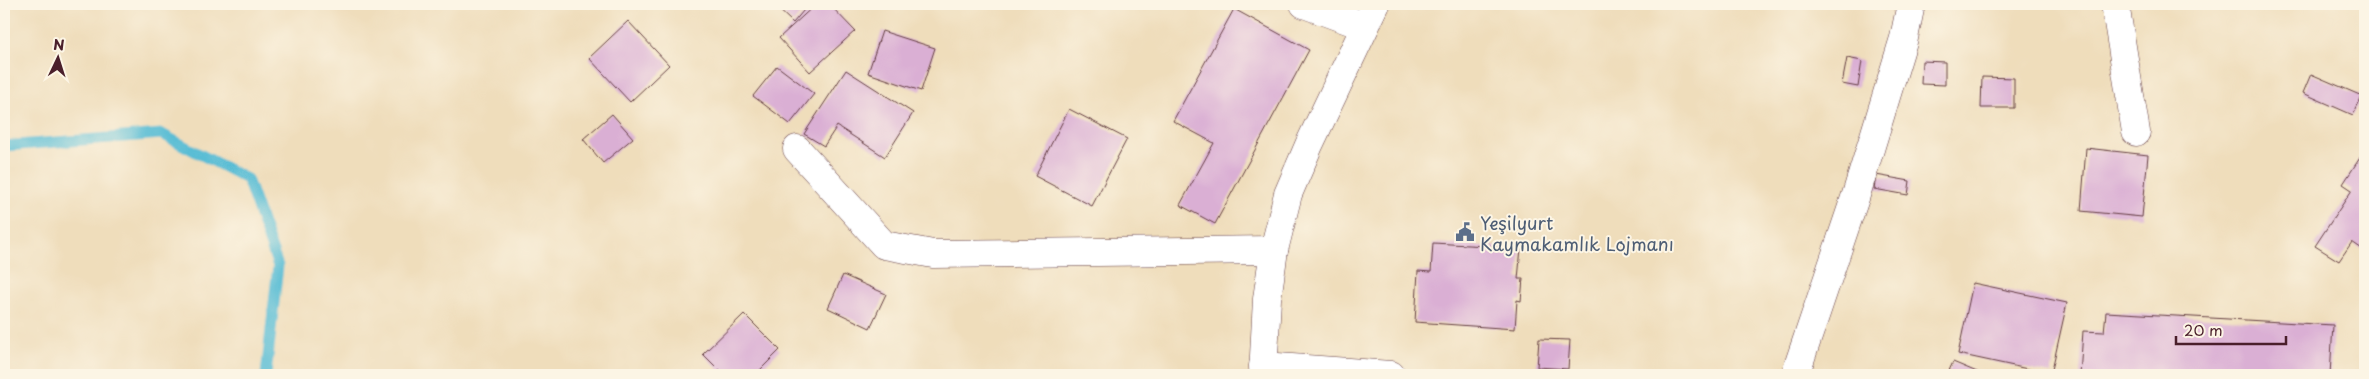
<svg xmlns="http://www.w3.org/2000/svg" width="2369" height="379" viewBox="0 0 2369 379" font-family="'Playpen Sans',sans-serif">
<rect width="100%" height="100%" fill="#fcf5e5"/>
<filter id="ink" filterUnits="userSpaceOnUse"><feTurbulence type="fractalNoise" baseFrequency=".02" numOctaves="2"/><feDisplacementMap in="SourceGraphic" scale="10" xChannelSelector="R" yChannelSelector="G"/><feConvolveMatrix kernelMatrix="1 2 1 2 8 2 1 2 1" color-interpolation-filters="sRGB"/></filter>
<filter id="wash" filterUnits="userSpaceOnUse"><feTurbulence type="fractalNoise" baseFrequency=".0096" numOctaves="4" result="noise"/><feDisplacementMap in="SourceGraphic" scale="20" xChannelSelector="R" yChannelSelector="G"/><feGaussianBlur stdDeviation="1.12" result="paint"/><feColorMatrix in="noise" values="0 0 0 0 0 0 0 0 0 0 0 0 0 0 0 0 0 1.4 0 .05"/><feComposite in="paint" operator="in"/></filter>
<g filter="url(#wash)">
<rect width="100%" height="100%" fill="#efddbb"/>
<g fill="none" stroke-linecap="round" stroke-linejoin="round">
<polyline stroke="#56bcd4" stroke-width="11" points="4,146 162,134 247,179 278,266 266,375"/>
</g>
<g id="blocks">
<g fill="#daafd4">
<polygon points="773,4 809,4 793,23"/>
<polygon points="816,4 829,4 855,31 810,72 779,38"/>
<polygon points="1234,9 1309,50 1215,224 1180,205 1214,143 1173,121"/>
<polygon points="628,21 669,65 630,102 589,58"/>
<polygon points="882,31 935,48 921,91 868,73"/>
<polygon points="1847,58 1862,61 1858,87 1842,84"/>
<polygon points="1922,61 1945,62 1945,85 1921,84"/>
<polygon points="777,66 814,94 790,124 753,96"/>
<polygon points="846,70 913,113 885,157 837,126 824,146 804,134"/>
<polygon points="2311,74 2362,96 2353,115 2303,93"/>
<polygon points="1982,77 2014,78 2014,108 1981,108"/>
<polygon points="1069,109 1127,139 1092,206 1035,176"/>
<polygon points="612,114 633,138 603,163 583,139"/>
<polygon points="2086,148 2148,155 2142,217 2081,211"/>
<polygon points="2365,150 2365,251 2352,242 2339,261 2315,246 2352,190 2343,184"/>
<polygon points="1876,175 1910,181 1908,195 1874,189"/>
<polygon points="1433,243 1521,248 1518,279 1523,279 1521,301 1517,300 1515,329 1415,322 1418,271 1431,272"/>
<polygon points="843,275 886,294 870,328 828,308"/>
<polygon points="1973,283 2067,303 2051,374 1958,354"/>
<polygon points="2106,312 2333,325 2330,375 2080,375 2083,331 2104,332"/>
<polygon points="744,314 780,350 755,375 724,375 703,354"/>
<polygon points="1539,339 1570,340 1568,369 1537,367"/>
<polygon points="1953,362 1984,375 1947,375"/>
</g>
</g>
</g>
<g filter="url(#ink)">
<use href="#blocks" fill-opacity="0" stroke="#633c41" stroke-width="1"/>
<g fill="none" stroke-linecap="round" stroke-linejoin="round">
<g stroke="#633c41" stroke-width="29">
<g id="street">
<polyline points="1304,4 1364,26"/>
<polyline points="2115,4 2136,132"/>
<polyline points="797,149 884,245 933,254 1274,250"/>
<polyline points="1263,366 1391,375"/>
<polyline points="1795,375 1856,195 1904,38 1911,4"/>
</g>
</g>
<g stroke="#633c41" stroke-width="29">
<polyline id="secondary" points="1263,375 1267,299 1274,250 1288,194 1309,145 1376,4"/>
</g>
<use href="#street" stroke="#fff" stroke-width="28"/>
<use href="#secondary" stroke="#fff" stroke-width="28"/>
</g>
</g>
<defs>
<g id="civic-bare" transform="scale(1.5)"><path d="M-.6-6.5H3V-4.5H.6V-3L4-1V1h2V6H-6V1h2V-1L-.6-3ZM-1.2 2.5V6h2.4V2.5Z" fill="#5c6f8a" stroke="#fcf5e5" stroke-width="2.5" paint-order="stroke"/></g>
</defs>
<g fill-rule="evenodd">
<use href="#civic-bare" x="1465" y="232"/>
</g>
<g text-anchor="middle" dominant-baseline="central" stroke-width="4" stroke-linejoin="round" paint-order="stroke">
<g font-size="18" fill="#4e5e75" stroke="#fcf5e5" text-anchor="start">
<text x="1480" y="222">Yeşilyurt<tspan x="1480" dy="21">Kaymakamlık Lojmanı</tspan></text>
</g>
</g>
<rect width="2369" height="379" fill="none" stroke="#fcf5e5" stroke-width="20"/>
<g transform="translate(58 58) rotate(4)" stroke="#fcf5e5" stroke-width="4" paint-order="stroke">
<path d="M0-4L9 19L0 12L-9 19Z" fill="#4a1f2b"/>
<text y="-8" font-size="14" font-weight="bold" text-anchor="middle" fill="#4a1f2b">N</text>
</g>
<path d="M2176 336v8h110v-8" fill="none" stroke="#4a1f2b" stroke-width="2.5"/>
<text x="2184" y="336" font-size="15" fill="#4a1f2b" stroke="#fcf5e5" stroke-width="4" paint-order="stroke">20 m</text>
</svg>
